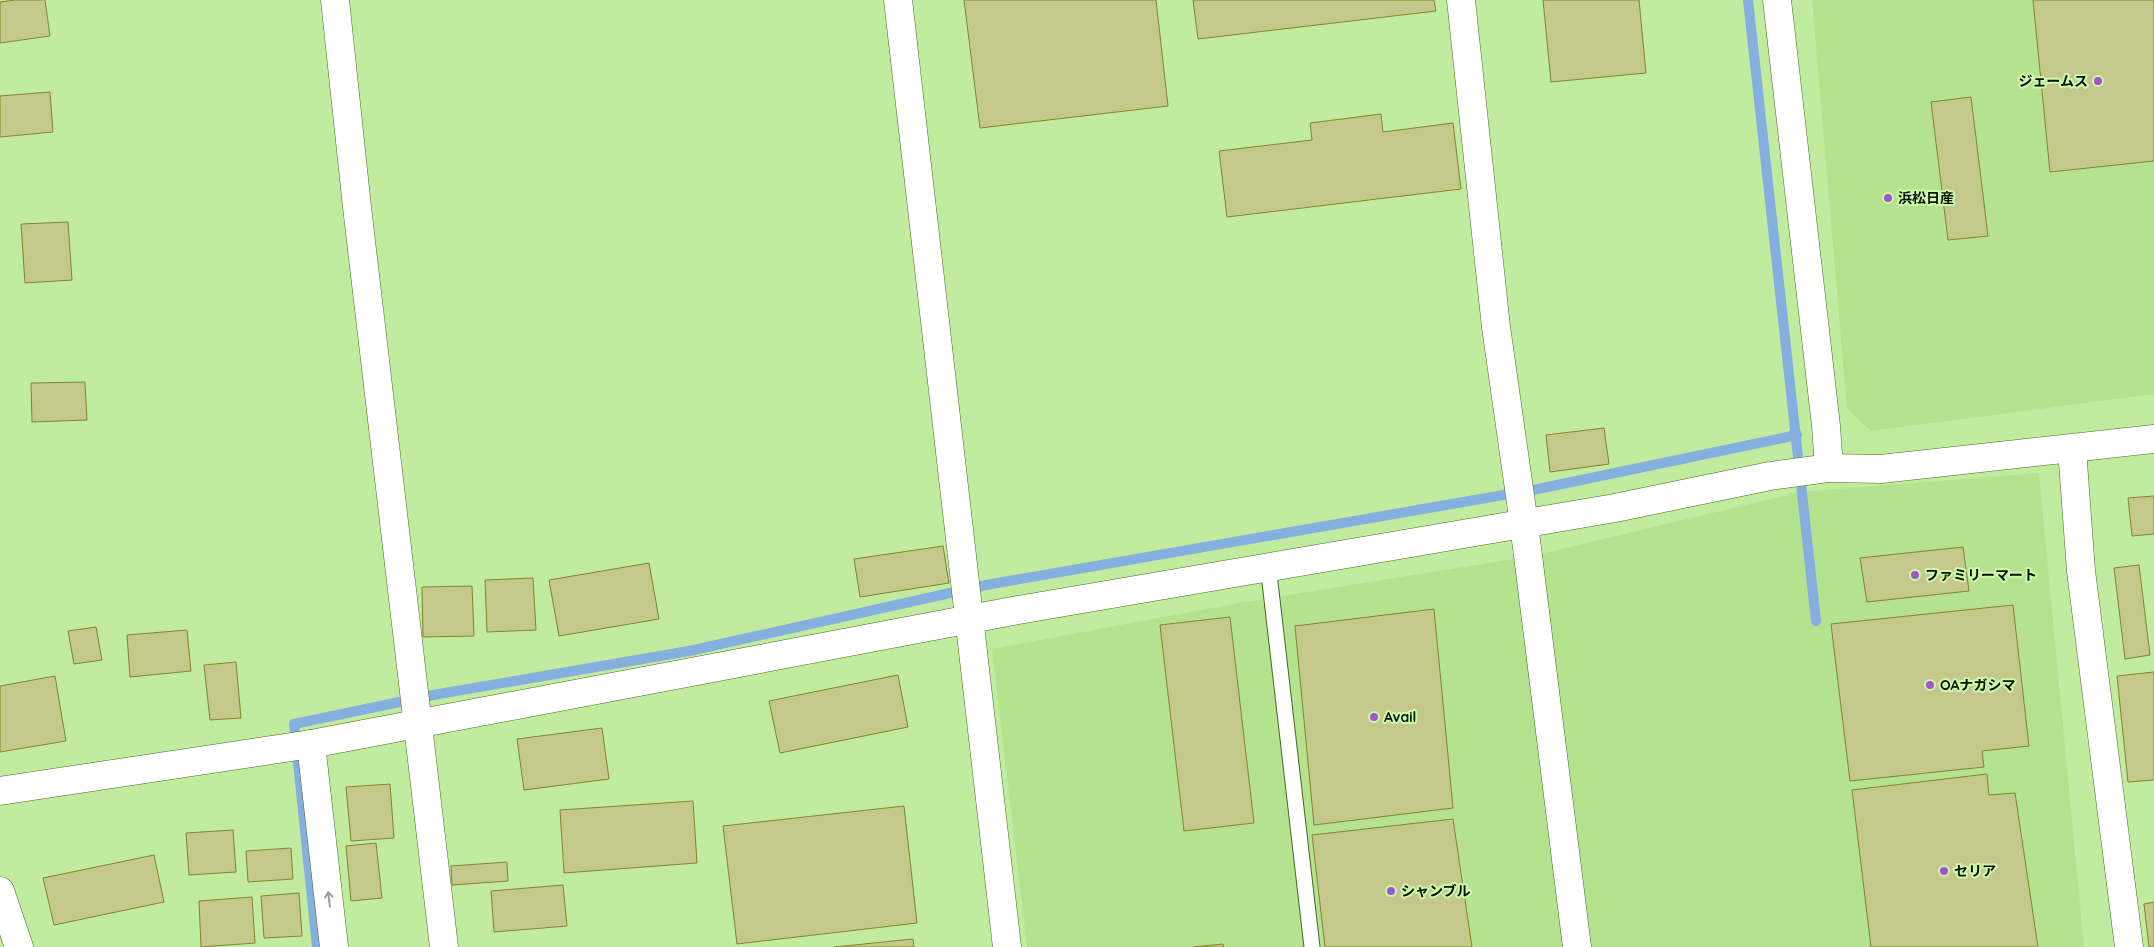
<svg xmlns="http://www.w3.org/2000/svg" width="2154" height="947" viewBox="0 0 2154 947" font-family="Quicksand,'Noto Sans JP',sans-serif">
<rect width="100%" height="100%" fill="#c1ec9f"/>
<g fill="#b4e28f">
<polygon points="1812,0 2154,0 2154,394 1871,431 1847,409"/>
<polygon points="2039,473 2084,947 1027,947 992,649 1239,603 1532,556 1800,492"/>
</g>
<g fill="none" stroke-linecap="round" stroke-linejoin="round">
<g stroke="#85afde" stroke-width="10">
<polyline points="1748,0 1816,621"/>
<polyline points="317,947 294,724 433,695 689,651 986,585 1538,489 1797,435"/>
</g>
</g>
<g fill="#c4c98b" stroke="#80842d">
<polygon points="15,0 45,0 50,36 0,43 0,2"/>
<polygon points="964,0 1156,0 1168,106 980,128"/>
<polygon points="1193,0 1434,0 1436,11 1198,39"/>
<polygon points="1543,0 1639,0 1646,73 1551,82"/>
<polygon points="2033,0 2154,0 2154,161 2050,172"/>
<polygon points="50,92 53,132 0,137 0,96"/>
<polygon points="1971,97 1988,236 1948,240 1931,102"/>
<polygon points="1381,114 1383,132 1453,123 1461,189 1227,217 1219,151 1312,140 1310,123"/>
<polygon points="68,222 72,280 25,283 21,224"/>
<polygon points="85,382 87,420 32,422 31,383"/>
<polygon points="1604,428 1609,464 1550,472 1546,435"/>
<polygon points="2154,496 2154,534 2132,536 2128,498"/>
<polygon points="943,546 949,583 860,597 854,559"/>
<polygon points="1963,547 1969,591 1867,602 1860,558"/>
<polygon points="649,563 659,619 559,636 549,580"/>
<polygon points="2139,565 2150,655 2125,659 2114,568"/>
<polygon points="533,578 536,630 487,632 485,580"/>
<polygon points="472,586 474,636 423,637 422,587"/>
<polygon points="2013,605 2029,746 1982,751 1984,767 1850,781 1831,624"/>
<polygon points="1434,609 1453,808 1314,825 1295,626"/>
<polygon points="1230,617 1254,823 1184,831 1160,625"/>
<polygon points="96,627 102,660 74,664 68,631"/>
<polygon points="187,630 191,671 130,677 127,635"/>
<polygon points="236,662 241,718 210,720 204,665"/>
<polygon points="2154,672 2154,780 2128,782 2117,676"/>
<polygon points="898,675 908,727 780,753 769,701"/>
<polygon points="55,676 66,741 0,752 0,686"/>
<polygon points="602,728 609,779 524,790 517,739"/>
<polygon points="1987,774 1989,795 2015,793 2038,947 1871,947 1852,790"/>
<polygon points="390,784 394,838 351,841 346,787"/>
<polygon points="693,801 697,863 564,873 560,810"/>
<polygon points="904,806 917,923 737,944 723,826"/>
<polygon points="1453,819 1472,947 1325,947 1312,835"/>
<polygon points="233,830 236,872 189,875 186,833"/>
<polygon points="376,843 382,898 351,901 346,846"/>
<polygon points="291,848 293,879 248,882 246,851"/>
<polygon points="154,855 164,902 54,925 43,878"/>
<polygon points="507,862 508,881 452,885 451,866"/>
<polygon points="563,885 567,926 494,932 491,891"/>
<polygon points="299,893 302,936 264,938 261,896"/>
<polygon points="252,897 255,943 201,947 199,901"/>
<polygon points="2154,902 2154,947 2149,947 2144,904"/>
<polygon points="913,939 914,947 834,947"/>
<polygon points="1223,944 1224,947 1193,947"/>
</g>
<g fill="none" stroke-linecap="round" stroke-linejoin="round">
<g stroke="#476b22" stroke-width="17">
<polyline id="service" points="1268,565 1312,947"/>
</g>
<g stroke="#476b22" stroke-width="29">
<g id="minor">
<polyline points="335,0 357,207 444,947"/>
<polyline points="898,0 1007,947"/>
<polyline points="1461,0 1496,327 1524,524"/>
<polyline points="2072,449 2081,571 2129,947"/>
<polyline points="311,744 334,947"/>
<polyline points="0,891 19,947"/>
</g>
</g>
<g stroke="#476b22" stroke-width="29">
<g id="tertiary">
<polyline points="1777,0 1826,426 1829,468"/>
<polyline points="1524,524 1577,947"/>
<polyline points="0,791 311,744 1018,610 1615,508 1770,476 1829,468 1881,469 2154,439"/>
</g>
</g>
<use href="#service" stroke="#fff" stroke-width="15"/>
<use href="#minor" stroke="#fff" stroke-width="28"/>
<use href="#tertiary" stroke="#fff" stroke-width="28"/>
</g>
<defs><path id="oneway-shaft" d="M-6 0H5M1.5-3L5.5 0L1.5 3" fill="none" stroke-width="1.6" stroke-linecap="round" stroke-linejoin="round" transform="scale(1.25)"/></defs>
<use stroke="#9b9f99" href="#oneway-shaft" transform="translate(329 899) rotate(-97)"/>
<g fill="#a055c8" stroke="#cef9ac" stroke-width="2">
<circle cx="2098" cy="81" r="5"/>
<circle cx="1888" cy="198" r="5"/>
<circle cx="1915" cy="575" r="5"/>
<circle cx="1930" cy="685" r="5"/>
<circle cx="1374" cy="717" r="5"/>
<circle cx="1944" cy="871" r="5"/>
<circle cx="1391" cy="891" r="5"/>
</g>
<g text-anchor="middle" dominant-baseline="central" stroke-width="4" stroke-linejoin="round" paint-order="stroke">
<g font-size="14" font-weight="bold" fill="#041000" stroke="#cef9ac" text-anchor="start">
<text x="2088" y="81" text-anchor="end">ジェームス</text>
<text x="1898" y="198">浜松日産</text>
<text x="1925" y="575">ファミリーマート</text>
<text x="1940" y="685">OAナガシマ</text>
<text x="1384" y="717">Avail</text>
<text x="1954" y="871">セリア</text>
<text x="1401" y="891">シャンブル</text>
</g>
</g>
</svg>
